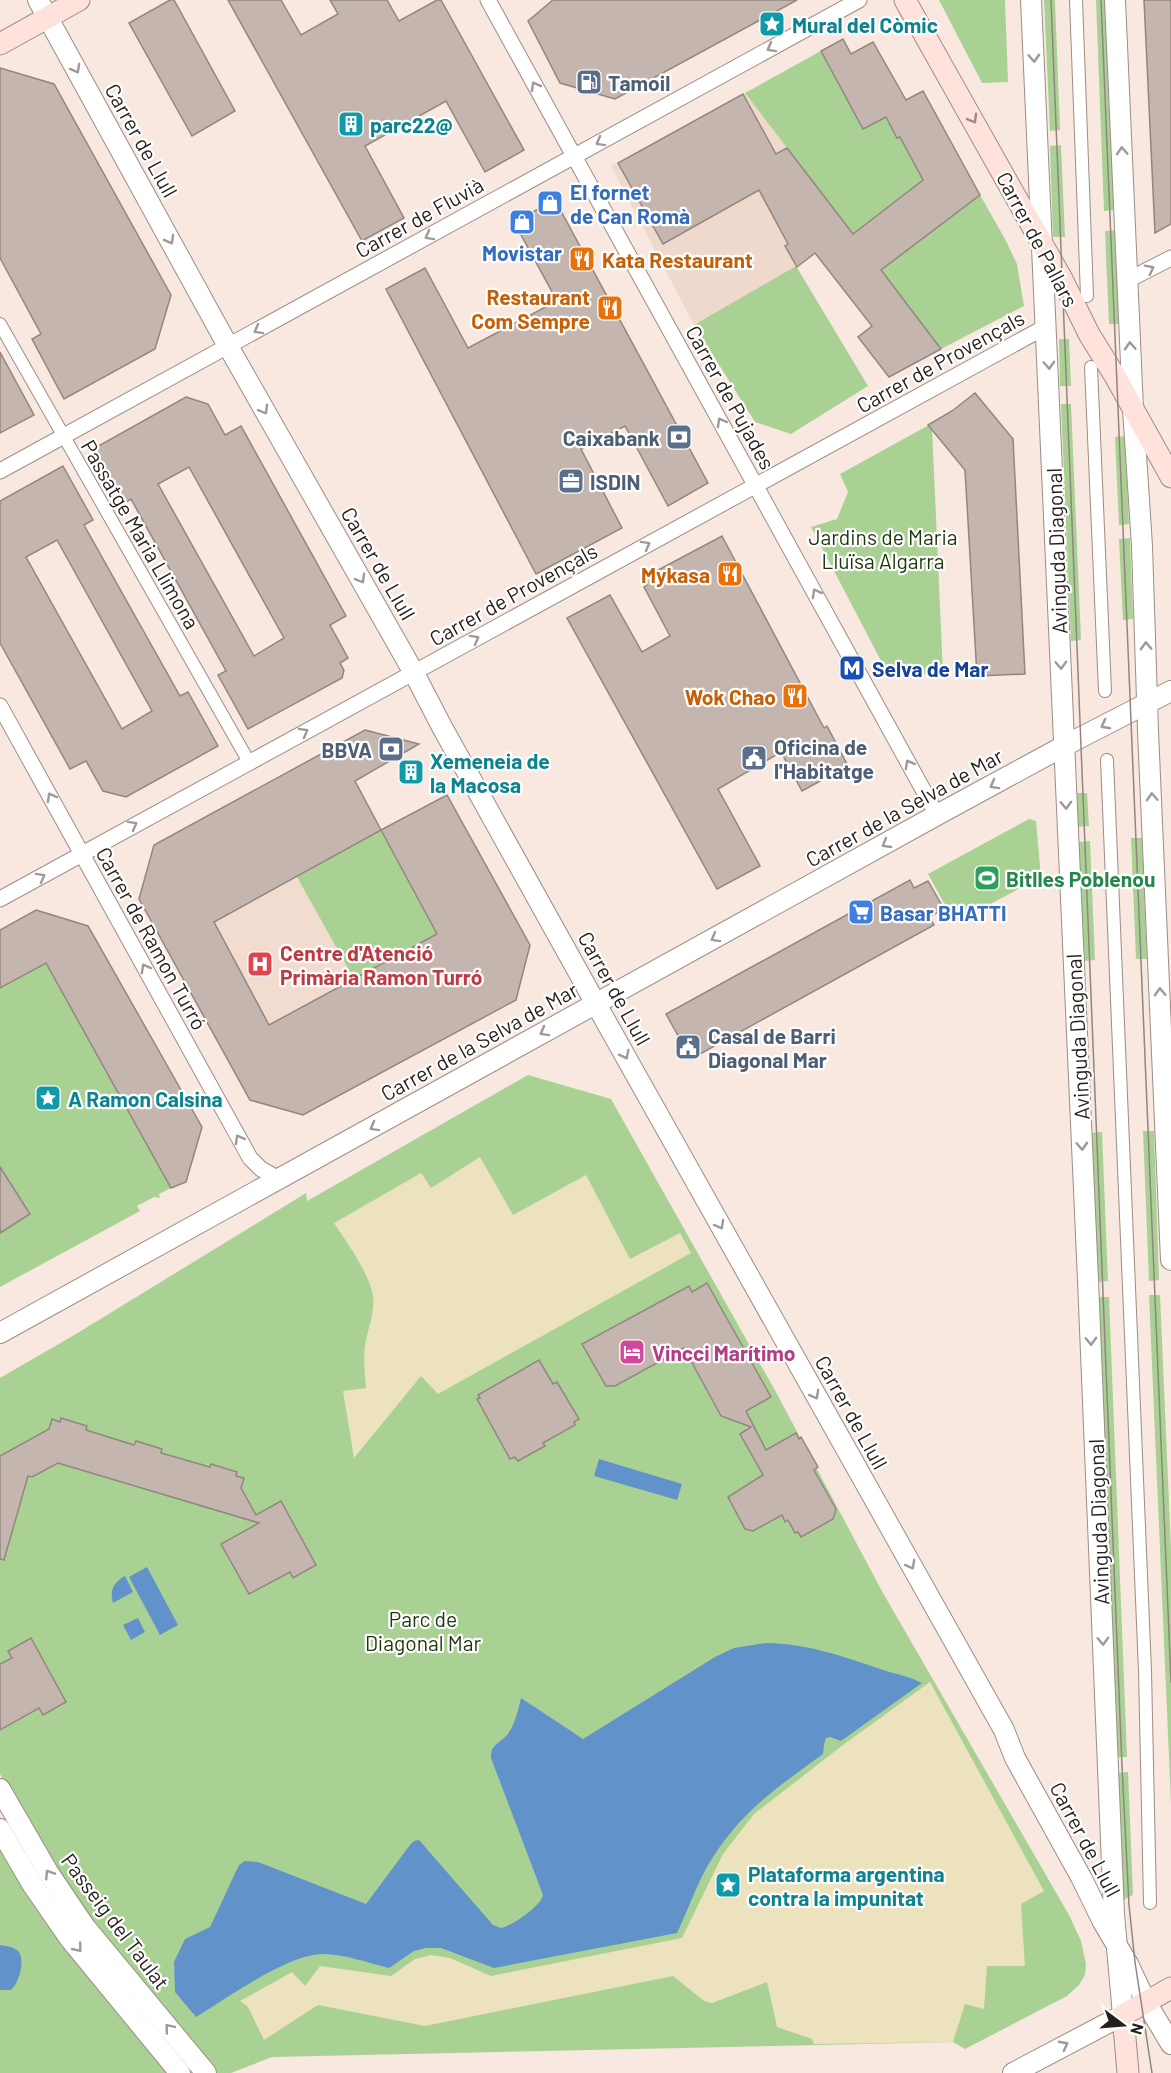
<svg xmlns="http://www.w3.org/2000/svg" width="1171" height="2073" viewBox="0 0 1171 2073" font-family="Barlow,sans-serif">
<rect width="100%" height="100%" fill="#f8e8e0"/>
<polygon fill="#f2dbcf" points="297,877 354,979 224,1050 167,948"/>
<polygon fill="#efd9cc" points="745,93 848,227 801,263 719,313 694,325 611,166"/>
<g fill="#a9d194">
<polygon points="939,0 1005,0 1008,82 982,83"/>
<polygon points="1044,0 1055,0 1060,130 1050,131"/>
<polygon points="1096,0 1108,0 1116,210 1104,211"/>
<polygon points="821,51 863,129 886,117 897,138 900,137 919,172 929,175 853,234 745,93"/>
<polygon points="1061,145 1065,237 1053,237 1050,146"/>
<polygon points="980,195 1005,239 1017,264 1024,306 941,349 881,270"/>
<polygon points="1117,230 1121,324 1109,324 1105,231"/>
<polygon points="796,266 868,386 791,434 755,422 694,325"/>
<polygon points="1059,339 1069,339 1071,386 1060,386"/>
<polygon points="1061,404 1071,404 1081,640 1071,641"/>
<polygon points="929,425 932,429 943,673 889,676 811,527 837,519 848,492 840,474"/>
<polygon points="1125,436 1129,524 1119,525 1115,437"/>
<polygon points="1130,538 1133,619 1123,620 1119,539"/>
<polygon points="1077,793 1087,793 1089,826 1078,827"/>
<polygon points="1029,819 1036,821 1041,877 955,923 928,874"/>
<polygon points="381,830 437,934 354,979 297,877"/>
<polygon points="1131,838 1142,838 1147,959 1136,959"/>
<polygon points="1090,841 1095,960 1084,961 1079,842"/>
<polygon points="46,962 171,1188 159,1194 160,1198 154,1197 137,1206 140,1211 0,1287 0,988"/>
<polygon points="528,1075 611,1099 777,1394 883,1593 1069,1915 1081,1941 1086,1964 1085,1975 1079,1985 1067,1996 965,2049 953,2042 272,2057 231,2073 213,2073 100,1934 56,1873 0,1774 0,1378 76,1334 306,1193 307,1201"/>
<polygon points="1154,1131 1159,1280 1149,1281 1143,1131"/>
<polygon points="1102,1132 1108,1281 1097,1282 1091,1133"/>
<polygon points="1149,1295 1160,1295 1171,1549 1171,1804"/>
<polygon points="1098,1297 1109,1297 1127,1757 1116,1757"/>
<polygon points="1128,1772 1133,1895 1123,1900 1117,1773"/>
<polygon points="0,1843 171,2073 0,2073"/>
</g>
<g fill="#ece2bd">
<path d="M 480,1157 L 513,1215 L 586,1175 L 630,1259 L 680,1233 L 691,1253 L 438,1394 L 421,1376 L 354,1458 L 343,1391 L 366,1388 C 365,1375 363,1360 365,1346 C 367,1330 375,1314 373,1297 C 370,1274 347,1243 334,1223 L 421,1173 L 431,1188 Z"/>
<polygon points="930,1682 1044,1891 1021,1904 1025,1966 987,1966 984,2009 965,2004 953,2042 814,2044 812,2039 777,2027 767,1982 712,2003 704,2001 673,1976 425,2026 318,2005 264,2040 248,2007 240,2001 292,1972 305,1986 320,1966 391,1976 415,1959 431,1955 450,1958 491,1976 682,1938 723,1854 754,1814 843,1745"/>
</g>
<g fill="#6192c9">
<polygon points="599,1459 682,1484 677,1500 594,1476"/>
<polygon points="147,1567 178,1625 160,1635 129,1577"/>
<path d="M 125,1576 L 133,1592 L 113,1603 C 109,1590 114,1582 125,1576 Z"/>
<polygon points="138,1618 145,1632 131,1640 123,1625"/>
<path d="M 766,1643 C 806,1643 845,1657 883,1670 C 896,1674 911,1677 922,1683 L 841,1741 L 830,1737 L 826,1738 L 824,1744 L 823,1754 C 778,1787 744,1809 713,1857 C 698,1880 689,1908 677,1933 L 494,1968 L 441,1948 L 426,1948 L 414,1951 L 389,1968 C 368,1963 345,1954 322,1954 C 286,1955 228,1998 196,2017 L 175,1992 L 174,1962 L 185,1939 L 210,1927 L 239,1865 L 245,1861 L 258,1862 L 366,1904 L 410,1845 L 414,1841 L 419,1840 L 493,1925 L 501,1928 C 512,1926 541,1906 543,1895 L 491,1758 C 490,1745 499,1744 507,1735 C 515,1725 518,1710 521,1698 L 583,1739 L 715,1657 L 734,1648 Z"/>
<path d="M 0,1945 C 6,1946 15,1947 19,1952 C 25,1962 19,1983 11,1990 L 0,1990 Z"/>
</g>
<g fill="#c4b6ae" stroke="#93867e" stroke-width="1.5" fill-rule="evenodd">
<polygon points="170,0 174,0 235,111 192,136 129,23"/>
<polygon points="228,0 281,0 301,35 338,14 330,0 387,0 399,21 437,0 441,0 524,150 485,172 446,101 365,146 404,218 362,241"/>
<polygon points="553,0 797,0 615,99 560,83 528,21"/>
<polygon points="1144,0 1171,0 1171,224 1155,233"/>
<polygon points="843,39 851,54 873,42 906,100 923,91 980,195 881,270 941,349 889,377 858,337 872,326 815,253 797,267 785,246 788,244 759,190 663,244 618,163 743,94 776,154 787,148 853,234 923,180 900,137 897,138 886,117 863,129 821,51"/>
<polygon points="0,68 54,84 171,295 155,349 64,399 32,339 41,334 0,258"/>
<polygon points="555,200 708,483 668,506 625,426 581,449 622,528 536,574 386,289 425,268 468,348 557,301 514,222"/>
<polygon points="0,352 34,415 0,433"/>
<polygon points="975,393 1013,439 1025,674 977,676 965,470 928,425 952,411"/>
<path d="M 186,397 L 208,404 L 225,435 L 241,426 L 346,616 L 330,625 L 348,658 L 340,663 L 344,670 L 342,678 L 248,729 L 218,675 L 226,671 L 131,499 L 123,504 L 93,449 ZM 189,467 L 284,638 L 254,656 L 158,484 Z"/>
<path d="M 63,466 L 93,520 L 84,525 L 180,696 L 188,692 L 218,746 L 126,797 L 103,791 L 86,761 L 70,769 L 0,643 L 0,501 ZM 57,540 L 152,711 L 122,729 L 26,557 Z"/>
<polygon points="722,536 824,728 827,726 848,766 802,791 781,752 718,789 760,866 717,889 567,618 610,595 642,652 670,636 644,587 647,585 643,578"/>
<path d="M 365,730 L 419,744 L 355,781 L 381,830 L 447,795 L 530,945 L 516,1000 L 303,1115 L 250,1100 L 139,899 L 154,845 ZM 381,830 L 437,934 L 269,1025 L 214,922 Z"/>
<polygon points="910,880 914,888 928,881 944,909 929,917 934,925 691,1059 666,1014"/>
<polygon points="36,910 88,926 202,1127 186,1182 171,1188 46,963 0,988 0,930"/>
<polygon points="0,1167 30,1214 0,1233"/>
<polygon points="707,1283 771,1397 746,1411 766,1450 796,1433 799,1439 801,1437 818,1467 814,1470 836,1509 833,1519 801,1537 798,1532 795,1533 788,1520 785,1522 782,1515 753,1531 745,1529 728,1497 763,1475 740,1434 751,1427 721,1416 684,1348 615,1386 606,1386 582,1344 689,1286 692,1292"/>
<polygon points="539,1360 553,1384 557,1382 579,1419 574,1422 575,1425 543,1443 545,1446 518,1461 515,1457 510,1459 477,1399 480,1398 478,1395"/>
<polygon points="61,1418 87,1426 86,1430 134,1445 136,1441 162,1449 161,1453 210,1467 211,1464 237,1472 236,1476 244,1478 241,1488 256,1515 281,1501 316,1565 293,1578 290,1572 249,1594 221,1544 259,1523 58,1463 32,1477 28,1476 4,1560 0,1559 0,1456 49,1429 52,1419 60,1422"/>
<polygon points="31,1638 66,1702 43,1715 39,1708 0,1730 0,1664 12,1658 8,1651"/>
</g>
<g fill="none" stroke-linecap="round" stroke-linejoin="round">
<g stroke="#9b8d86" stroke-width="14">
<g id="pedestrian">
<polyline points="1076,0 1087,296"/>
<polyline points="0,324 249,762"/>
<polyline points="1091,367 1105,691"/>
<polyline points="1107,760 1145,1671 1150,1903"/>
</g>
</g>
<g stroke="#9b8d86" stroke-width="17">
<g id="minor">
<polyline points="488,0 937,815"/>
<polyline points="1128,280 1171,258"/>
<polyline points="0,471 859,0"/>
<polyline points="0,706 250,1158 261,1169 279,1179"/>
<polyline points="0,899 1047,326"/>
</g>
</g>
<g stroke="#9b8d86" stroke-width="22">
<g id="tertiary">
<polyline points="38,0 228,346 414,673 442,727 596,1004 1004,1730 1015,1758 1082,1879 1103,1922 1128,1964 1146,2002 1171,2044"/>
<polyline points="1115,0 1133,409 1142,546 1148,731 1171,1260"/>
<polyline points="0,1333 937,815 1064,746 1171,691"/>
<polyline points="0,1789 48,1872 85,1927 206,2073"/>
<polyline points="0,1829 32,1884 70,1939 180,2073"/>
<polyline points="1013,2073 1123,2015 1114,1914 1088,1280 1031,0"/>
</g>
</g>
<g stroke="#9b8d86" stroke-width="23">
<g id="secondary">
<polyline points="905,0 1063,281 1089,334 1115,376 1171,477"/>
<polyline points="0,44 79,0"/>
<polyline points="1128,2073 1123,2015 1171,1988"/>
</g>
</g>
<use href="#pedestrian" stroke="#fff" stroke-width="12"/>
<use href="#minor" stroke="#fff" stroke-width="15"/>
<use href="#tertiary" stroke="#fff" stroke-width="20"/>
<use href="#secondary" stroke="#fee2db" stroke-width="21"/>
<g stroke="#90857f" stroke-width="1.5">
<polyline points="1051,0 1122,1766 1129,1905 1135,1962 1152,2073"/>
<polyline points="1101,0 1171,1682"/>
</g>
</g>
<defs><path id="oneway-chevron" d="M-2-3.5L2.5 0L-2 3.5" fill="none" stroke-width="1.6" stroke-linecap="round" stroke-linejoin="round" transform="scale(1.5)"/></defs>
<g stroke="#9d9a99">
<use href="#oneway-chevron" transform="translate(771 48) rotate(151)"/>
<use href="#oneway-chevron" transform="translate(1034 58) rotate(87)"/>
<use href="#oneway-chevron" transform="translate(76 69) rotate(61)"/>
<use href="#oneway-chevron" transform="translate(535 86) rotate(-119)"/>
<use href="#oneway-chevron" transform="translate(600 142) rotate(151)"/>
<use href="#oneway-chevron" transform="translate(1122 151) rotate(-93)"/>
<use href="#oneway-chevron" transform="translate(429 236) rotate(151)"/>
<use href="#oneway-chevron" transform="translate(170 240) rotate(61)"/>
<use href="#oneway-chevron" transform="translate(1150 269) rotate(-27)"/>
<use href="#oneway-chevron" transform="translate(258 330) rotate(151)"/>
<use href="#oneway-chevron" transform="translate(1130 346) rotate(-93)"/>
<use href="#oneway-chevron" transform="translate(1049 365) rotate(87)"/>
<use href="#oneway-chevron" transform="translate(264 410) rotate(60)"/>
<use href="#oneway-chevron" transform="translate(721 422) rotate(-119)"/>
<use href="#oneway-chevron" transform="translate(646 545) rotate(-29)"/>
<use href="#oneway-chevron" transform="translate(361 579) rotate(60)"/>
<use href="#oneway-chevron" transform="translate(816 593) rotate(-119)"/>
<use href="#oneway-chevron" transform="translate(475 639) rotate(-29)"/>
<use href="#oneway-chevron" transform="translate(1146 646) rotate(-92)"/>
<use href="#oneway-chevron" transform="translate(1061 665) rotate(88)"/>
<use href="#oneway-chevron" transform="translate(1105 725) rotate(152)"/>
<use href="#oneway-chevron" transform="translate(304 732) rotate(-29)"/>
<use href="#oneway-chevron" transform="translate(909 764) rotate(-119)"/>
<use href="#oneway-chevron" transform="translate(994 785) rotate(151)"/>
<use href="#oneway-chevron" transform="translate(51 797) rotate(-119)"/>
<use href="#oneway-chevron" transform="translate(1152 797) rotate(-93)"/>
<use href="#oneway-chevron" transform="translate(1066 805) rotate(88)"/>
<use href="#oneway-chevron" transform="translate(133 825) rotate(-29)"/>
<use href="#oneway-chevron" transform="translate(886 844) rotate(150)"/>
<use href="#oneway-chevron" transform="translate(41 877) rotate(-29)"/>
<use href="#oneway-chevron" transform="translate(715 938) rotate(151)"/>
<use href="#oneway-chevron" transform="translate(145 968) rotate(-119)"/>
<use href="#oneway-chevron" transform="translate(1160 992) rotate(-92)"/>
<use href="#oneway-chevron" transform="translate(544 1032) rotate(151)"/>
<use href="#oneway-chevron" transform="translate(625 1055) rotate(63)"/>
<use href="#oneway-chevron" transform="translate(374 1127) rotate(151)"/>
<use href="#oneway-chevron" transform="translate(239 1139) rotate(-119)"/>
<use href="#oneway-chevron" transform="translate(1082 1146) rotate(87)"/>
<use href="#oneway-chevron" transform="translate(720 1225) rotate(61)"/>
<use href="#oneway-chevron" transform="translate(1091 1341) rotate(88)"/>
<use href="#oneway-chevron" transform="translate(815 1395) rotate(61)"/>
<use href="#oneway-chevron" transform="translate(911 1565) rotate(61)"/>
<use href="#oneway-chevron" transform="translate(1103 1641) rotate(88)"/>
<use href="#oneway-chevron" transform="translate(49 1874) rotate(-123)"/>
<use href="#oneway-chevron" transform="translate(78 1948) rotate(51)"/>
<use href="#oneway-chevron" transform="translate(169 2028) rotate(-130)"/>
<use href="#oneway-chevron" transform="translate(1064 2045) rotate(-28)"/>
</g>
<use stroke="#9c8a85" href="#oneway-chevron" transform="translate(973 119) rotate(60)"/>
<defs>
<g id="sight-square" transform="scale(1.35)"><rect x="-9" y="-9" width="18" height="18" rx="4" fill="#0f9aa8" stroke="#fff"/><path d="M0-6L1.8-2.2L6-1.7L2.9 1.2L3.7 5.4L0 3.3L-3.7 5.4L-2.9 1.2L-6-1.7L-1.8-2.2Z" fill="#fff"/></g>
<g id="fuel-square" transform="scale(1.35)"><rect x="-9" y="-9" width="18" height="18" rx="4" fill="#5c6f8a" stroke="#fff"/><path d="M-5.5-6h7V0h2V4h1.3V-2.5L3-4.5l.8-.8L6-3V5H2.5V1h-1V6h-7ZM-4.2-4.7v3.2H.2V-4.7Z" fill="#fff"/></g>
<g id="building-square" transform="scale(1.35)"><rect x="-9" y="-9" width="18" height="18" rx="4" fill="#0f9aa8" stroke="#fff"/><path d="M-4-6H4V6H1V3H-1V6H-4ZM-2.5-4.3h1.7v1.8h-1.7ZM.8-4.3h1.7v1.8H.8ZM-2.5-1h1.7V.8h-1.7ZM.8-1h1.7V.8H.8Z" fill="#fff"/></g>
<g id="shop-square" transform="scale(1.35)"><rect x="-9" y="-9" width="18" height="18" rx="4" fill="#3f7fe0" stroke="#fff"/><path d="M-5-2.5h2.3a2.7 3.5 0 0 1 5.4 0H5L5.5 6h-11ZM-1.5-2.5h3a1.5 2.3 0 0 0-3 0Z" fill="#fff"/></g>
<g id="restaurant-square" transform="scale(1.35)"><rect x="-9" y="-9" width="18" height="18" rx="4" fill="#e8710a" stroke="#fff"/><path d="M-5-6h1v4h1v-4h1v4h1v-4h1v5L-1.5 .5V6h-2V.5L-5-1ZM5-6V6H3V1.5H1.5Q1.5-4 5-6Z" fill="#fff"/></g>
<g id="bank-square" transform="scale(1.35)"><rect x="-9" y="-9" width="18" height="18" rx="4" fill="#5c6f8a" stroke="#fff"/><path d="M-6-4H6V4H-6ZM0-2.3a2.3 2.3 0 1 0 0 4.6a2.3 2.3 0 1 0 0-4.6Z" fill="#fff"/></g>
<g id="office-square" transform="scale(1.35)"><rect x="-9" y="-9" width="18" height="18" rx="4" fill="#5c6f8a" stroke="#fff"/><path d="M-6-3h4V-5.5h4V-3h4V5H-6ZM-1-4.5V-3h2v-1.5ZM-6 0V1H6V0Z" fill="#fff"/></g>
<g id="metro-square" transform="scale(1.35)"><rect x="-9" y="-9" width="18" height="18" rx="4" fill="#1a4fb4" stroke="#fff"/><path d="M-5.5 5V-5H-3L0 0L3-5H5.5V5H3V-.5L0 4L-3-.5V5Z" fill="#fff"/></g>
<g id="civic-square" transform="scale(1.35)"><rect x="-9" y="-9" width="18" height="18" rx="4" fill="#5c6f8a" stroke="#fff"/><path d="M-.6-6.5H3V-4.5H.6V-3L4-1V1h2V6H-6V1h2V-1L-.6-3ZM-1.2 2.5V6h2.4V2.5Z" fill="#fff"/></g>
<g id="stadium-square" transform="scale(1.35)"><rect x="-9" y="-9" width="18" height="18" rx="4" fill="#2e9e5b" stroke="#fff"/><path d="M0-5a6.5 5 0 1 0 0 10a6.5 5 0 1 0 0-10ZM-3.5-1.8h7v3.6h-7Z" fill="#fff"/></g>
<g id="supermarket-square" transform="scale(1.35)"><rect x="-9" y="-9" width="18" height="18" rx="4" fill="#3f7fe0" stroke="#fff"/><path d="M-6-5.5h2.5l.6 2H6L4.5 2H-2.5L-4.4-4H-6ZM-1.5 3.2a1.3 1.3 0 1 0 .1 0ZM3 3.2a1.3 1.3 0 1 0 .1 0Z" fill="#fff"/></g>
<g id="hospital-square" transform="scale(1.35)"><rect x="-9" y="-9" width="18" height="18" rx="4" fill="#e0444e" stroke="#fff"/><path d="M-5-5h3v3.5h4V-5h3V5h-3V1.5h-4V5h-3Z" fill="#fff"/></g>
<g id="hotel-square" transform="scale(1.35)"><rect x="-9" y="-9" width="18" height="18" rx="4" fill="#d1479c" stroke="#fff"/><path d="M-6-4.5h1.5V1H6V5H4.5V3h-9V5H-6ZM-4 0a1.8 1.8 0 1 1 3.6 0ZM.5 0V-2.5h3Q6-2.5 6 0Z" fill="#fff"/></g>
</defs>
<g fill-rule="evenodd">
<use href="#sight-square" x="772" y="24"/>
<use href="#fuel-square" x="589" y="82"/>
<use href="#building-square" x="351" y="124"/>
<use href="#shop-square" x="550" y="203"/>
<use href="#shop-square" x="522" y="222"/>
<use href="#restaurant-square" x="582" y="259"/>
<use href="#restaurant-square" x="610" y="308"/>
<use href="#bank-square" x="679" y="437"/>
<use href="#office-square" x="571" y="481"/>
<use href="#restaurant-square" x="730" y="574"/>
<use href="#metro-square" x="852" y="668"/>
<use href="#restaurant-square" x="795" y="696"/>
<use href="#bank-square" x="391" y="749"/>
<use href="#civic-square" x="754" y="758"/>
<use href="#building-square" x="411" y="772"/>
<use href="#stadium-square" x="987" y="878"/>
<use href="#supermarket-square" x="861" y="912"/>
<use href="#hospital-square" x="260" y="964"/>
<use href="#civic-square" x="688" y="1047"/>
<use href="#sight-square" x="48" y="1098"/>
<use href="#hotel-square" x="632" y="1352"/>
<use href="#sight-square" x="728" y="1885"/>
</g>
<g text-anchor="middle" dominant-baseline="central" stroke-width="4.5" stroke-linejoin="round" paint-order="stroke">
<g font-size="21" font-weight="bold" fill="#0d838f" stroke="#fff" text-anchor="start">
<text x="792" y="24">Mural del Còmic</text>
<text x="370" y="124">parc22@</text>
<text x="430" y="760">Xemeneia de<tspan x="430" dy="24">la Macosa</tspan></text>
<text x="68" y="1098">A Ramon Calsina</text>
<text x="748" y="1873">Plataforma argentina<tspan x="748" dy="24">contra la impunitat</tspan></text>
</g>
<g font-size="21" font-weight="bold" fill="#4e5e75" stroke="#fff" text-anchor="start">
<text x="608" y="82">Tamoil</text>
<text x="660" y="437" text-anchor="end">Caixabank</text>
<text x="590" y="481">ISDIN</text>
<text x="774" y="746">Oficina de<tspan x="774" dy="24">l'Habitatge</tspan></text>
<text x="372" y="749" text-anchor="end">BBVA</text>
<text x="708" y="1035">Casal de Barri<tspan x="708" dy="24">Diagonal Mar</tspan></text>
</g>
<g font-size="21" fill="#251f1c" stroke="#fff">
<text transform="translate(142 140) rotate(61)">Carrer de Llull</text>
<text transform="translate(419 217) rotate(-29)">Carrer de Fluvià</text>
<text transform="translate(1038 239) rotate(62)">Carrer de Pallars</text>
<text transform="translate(940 361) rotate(-29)">Carrer de Provençals</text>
<text transform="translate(731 397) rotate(61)">Carrer de Pujades</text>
<text transform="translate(141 534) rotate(60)">Passatge Maria Llimona</text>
<text transform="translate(1056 551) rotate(-92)">Avinguda Diagonal</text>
<text transform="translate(379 563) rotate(60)">Carrer de Llull</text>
<text transform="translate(513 594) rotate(-29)">Carrer de Provençals</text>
<text transform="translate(904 807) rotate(-29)">Carrer de la Selva de Mar</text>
<text transform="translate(152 938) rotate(61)">Carrer de Ramon Turró</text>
<text transform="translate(615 988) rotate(61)">Carrer de Llull</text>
<text transform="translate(1077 1037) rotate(-93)">Avinguda Diagonal</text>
<text transform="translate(479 1041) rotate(-29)">Carrer de la Selva de Mar</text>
<text transform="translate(852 1412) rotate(61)">Carrer de Llull</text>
<text transform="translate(1098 1522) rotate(-92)">Avinguda Diagonal</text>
<text transform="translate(1086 1839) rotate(62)">Carrer de Llull</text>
<text transform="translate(116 1921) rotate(53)">Passeig del Taulat</text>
</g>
<g font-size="21" font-weight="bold" fill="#366cbe" stroke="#fff" text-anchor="start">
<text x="570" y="191">El fornet<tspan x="570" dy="24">de Can Romà</tspan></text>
<text x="522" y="252" text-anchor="middle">Movistar</text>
<text x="880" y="912">Basar BHATTI</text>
</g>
<g font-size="21" font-weight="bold" fill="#c56008" stroke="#fff" text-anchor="end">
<text x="602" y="259" text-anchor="start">Kata Restaurant</text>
<text x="590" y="296">Restaurant<tspan x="590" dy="24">Com Sempre</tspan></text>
<text x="710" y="574">Mykasa</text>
<text x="776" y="696">Wok Chao</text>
</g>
<g font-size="21" fill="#1c3709" stroke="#fff">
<text x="883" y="536">Jardins de Maria<tspan x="883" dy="24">Lluïsa Algarra</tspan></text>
<text x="423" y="1618">Parc de<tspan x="423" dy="24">Diagonal Mar</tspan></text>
</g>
<g font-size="21" font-weight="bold" fill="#164399" stroke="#fff" text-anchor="start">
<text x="872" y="668">Selva de Mar</text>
</g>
<g font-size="21" font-weight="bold" fill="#27864d" stroke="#fff" text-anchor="start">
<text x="1006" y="878">Bitlles Poblenou</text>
</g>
<g font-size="21" font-weight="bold" fill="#be3a42" stroke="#fff" text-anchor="start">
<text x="280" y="952">Centre d'Atenció<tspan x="280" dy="24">Primària Ramon Turró</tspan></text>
</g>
<g font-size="21" font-weight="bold" fill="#b23c85" stroke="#fff" text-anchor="start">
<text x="652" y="1352">Vincci Marítimo</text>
</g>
</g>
<g transform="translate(1123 2025) rotate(106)" stroke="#ffffff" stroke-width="4.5" paint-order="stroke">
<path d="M0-4.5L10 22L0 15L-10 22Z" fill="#251f1c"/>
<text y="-9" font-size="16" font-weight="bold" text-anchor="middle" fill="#251f1c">N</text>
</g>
</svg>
